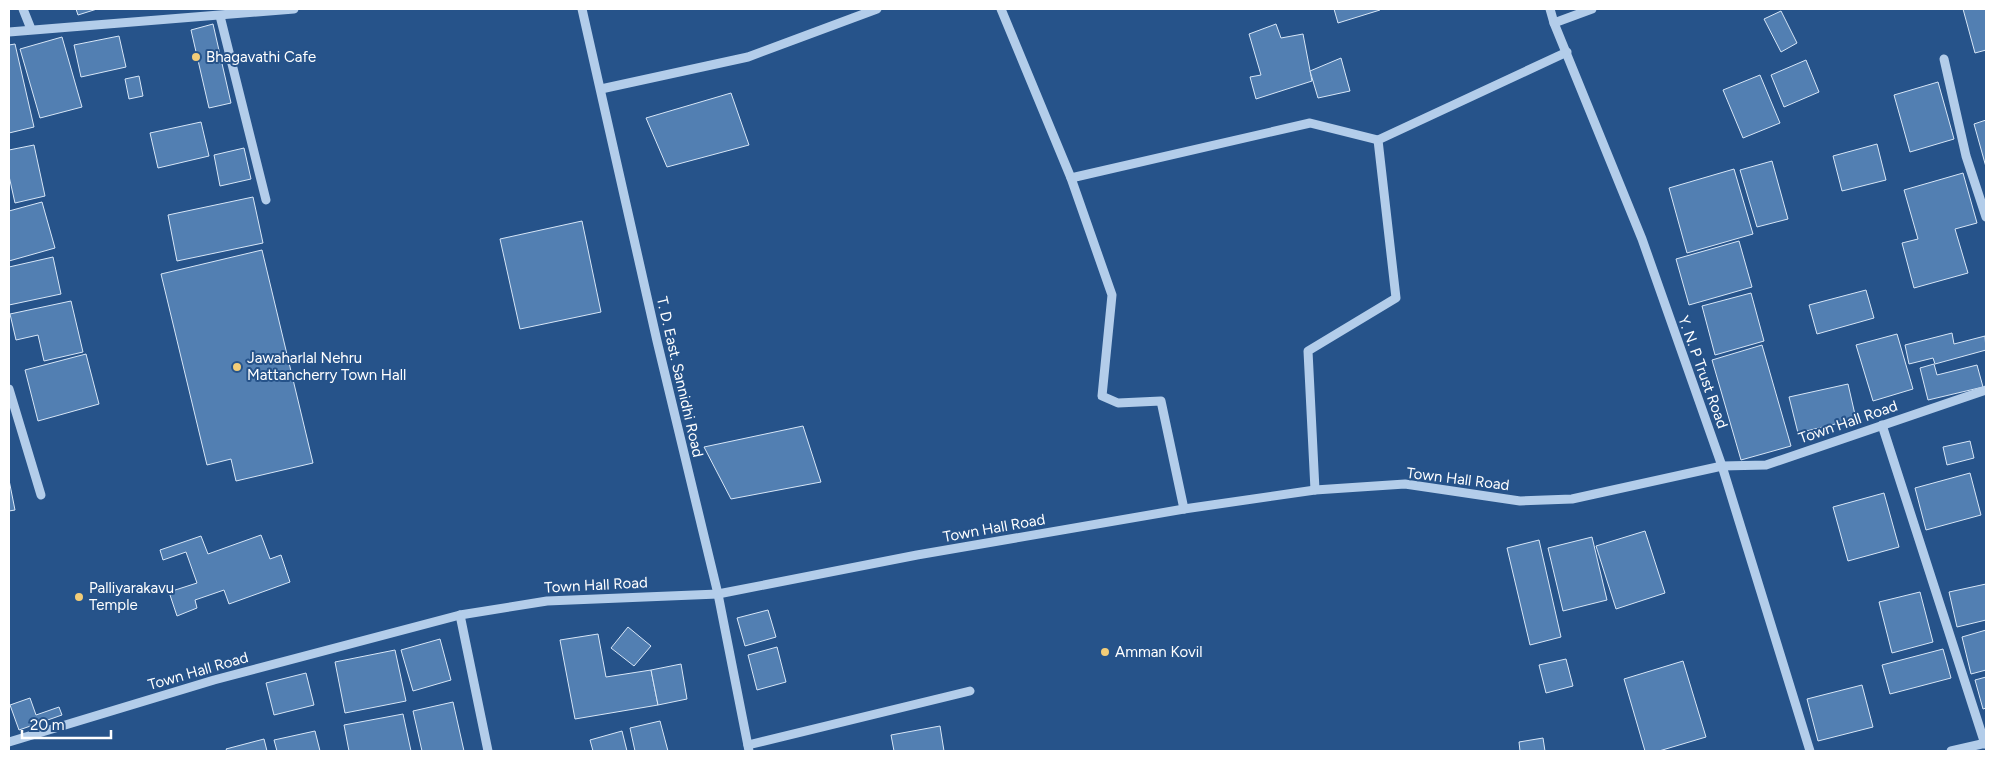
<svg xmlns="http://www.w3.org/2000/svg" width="1995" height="760" viewBox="0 0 1995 760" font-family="Figtree,sans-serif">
<rect width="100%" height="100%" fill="#26538a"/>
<g fill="#527fb2" stroke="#d7e6f7">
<polygon points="76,9 97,9 78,15"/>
<polygon points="1334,9 1379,9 1380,10 1338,23"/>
<polygon points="1963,9 1986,9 1986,50 1975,53"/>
<polygon points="1781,11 1797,43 1781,52 1764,19"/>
<polygon points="213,24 231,103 209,108 191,30"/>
<polygon points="1276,24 1281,38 1303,34 1312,81 1256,99 1250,77 1261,75 1249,34"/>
<polygon points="119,36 126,67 81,77 74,45"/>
<polygon points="62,37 82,107 40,118 20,49"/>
<polygon points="15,44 34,127 9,133 9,45"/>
<polygon points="1341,58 1350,91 1318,98 1310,71"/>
<polygon points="1806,60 1819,92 1784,107 1771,75"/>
<polygon points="1760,75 1780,123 1743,138 1723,90"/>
<polygon points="139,76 143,96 129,99 125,79"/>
<polygon points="1938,82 1954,139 1910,152 1894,95"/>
<polygon points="731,93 749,145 667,167 646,118"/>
<polygon points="1986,120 1986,167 1974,124"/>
<polygon points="201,122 209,156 158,168 150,133"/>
<polygon points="1877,144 1886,180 1842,191 1833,156"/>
<polygon points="34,145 45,196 15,203 9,176 9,150"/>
<polygon points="244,148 251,179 220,186 214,155"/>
<polygon points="1772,161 1788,219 1757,227 1740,170"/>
<polygon points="1734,169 1753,234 1687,253 1669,188"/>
<polygon points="1963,173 1977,223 1955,229 1968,273 1914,288 1902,243 1918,239 1904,190"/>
<polygon points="253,197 263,243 177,261 168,215"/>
<polygon points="42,202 55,248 9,261 9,211"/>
<polygon points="582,221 601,312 520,329 500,239"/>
<polygon points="1739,241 1752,287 1689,305 1676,259"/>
<polygon points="262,250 313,463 236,481 231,459 207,465 161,274"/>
<polygon points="53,257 61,294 9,305 9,267"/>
<polygon points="1866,290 1874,318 1817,334 1809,305"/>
<polygon points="1751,293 1764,341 1715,355 1702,306"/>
<polygon points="71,301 83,352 44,361 38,335 16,340 10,314"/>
<polygon points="1952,333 1954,344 1985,336 1986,350 1935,364 1933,358 1909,364 1905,345"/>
<polygon points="1897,334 1913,389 1873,401 1856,345"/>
<polygon points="1762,345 1791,446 1741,460 1712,360"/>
<polygon points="86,354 99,404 38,421 25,370"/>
<polygon points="1934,364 1937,375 1977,365 1983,387 1928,400 1920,368"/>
<polygon points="1848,384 1856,419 1798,433 1789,397"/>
<polygon points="803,426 821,482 731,499 704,447"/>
<polygon points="1970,441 1974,458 1947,465 1943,447"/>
<polygon points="1970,473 1981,515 1926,530 1915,488"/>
<polygon points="9,480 15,510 9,511"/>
<polygon points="1884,493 1899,547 1848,561 1833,507"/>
<polygon points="1645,531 1665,593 1616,609 1596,546"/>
<polygon points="261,535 270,559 281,555 290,582 229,604 224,590 195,600 197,608 177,616 169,592 197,583 186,552 163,560 160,550 201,536 208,554"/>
<polygon points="1592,537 1607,600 1563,611 1548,548"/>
<polygon points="1539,540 1561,637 1530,645 1507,548"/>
<polygon points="1986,584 1986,620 1957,627 1949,592"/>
<polygon points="1920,592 1933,642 1892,653 1879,602"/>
<polygon points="768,610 776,637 745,646 737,618"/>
<polygon points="628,627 651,646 634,666 611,648"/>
<polygon points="1986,630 1986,670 1971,674 1962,637"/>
<polygon points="598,634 606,677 651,670 658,705 575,719 560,640"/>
<polygon points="440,639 451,680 413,691 401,650"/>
<polygon points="777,647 786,682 757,690 748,655"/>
<polygon points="1943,649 1951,678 1890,694 1882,665"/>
<polygon points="395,650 406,701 345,713 335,662"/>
<polygon points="1566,659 1573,686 1546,693 1539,665"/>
<polygon points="1683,661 1706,737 1659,751 1645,751 1624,679"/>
<polygon points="681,664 687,699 658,705 651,670"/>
<polygon points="306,673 314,705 274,715 266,683"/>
<polygon points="1986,677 1986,708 1983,709 1975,680"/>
<polygon points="1862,685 1873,727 1818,741 1807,699"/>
<polygon points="30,698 36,715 59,707 62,715 19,730 10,705"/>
<polygon points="453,702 464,751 422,751 413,711"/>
<polygon points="403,714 411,751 349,751 344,725"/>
<polygon points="660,721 668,751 635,751 630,728"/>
<polygon points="940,726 944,751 894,751 891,735"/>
<polygon points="315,731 320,751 277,751 274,740"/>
<polygon points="622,731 627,751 593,751 590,740"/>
<polygon points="1543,738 1545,751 1520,751 1519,742"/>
<polygon points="264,739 267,751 227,751 226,749"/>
</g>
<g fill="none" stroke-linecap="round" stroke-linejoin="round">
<g stroke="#b3cdea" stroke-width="9">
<polyline points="23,9 31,29"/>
<polyline points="582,9 657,341 718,594 749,751"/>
<polyline points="1001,9 1071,178 1112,295 1102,396 1118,403 1161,401 1184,509"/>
<polyline points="1550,9 1554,23 1642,239 1722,466 1810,751"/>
<polyline points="220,16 266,200"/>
<polyline points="1554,23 1592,9"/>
<polyline points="9,32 294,9"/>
<polyline points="1944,59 1966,156 1986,217"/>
<polyline points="601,89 748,57 877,9"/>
<polyline points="1071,178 1310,123 1378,140"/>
<polyline points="9,389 41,495"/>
<polyline points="1882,425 1985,744"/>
<polyline points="1315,490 1308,351 1396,298 1378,140 1567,52"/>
<polyline points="460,615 488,751"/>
<polyline points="9,742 214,680 460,615 547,601 718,594 917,555 1184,509 1315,490 1405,484 1520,501 1572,499 1722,466 1766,465 1986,390"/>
<polyline points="748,745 970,691"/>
<polyline points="1951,751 1986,743"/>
</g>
</g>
<g fill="#f3cd78" stroke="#26538a" stroke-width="2">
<circle cx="196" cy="57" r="5"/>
<circle cx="237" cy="367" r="5"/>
<circle cx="79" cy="597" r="5"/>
<circle cx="1105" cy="652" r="5"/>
</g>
<g text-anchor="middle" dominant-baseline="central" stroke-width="4" stroke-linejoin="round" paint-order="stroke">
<g font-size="15" fill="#fff" stroke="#26538a" text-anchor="start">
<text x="206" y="57">Bhagavathi Cafe</text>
<text x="247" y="358">Jawaharlal Nehru<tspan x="247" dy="17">Mattancherry Town Hall</tspan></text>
<text x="89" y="588">Palliyarakavu<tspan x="89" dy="17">Temple</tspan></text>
<text x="1115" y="652">Amman Kovil</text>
</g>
<g font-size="15" fill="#fff" stroke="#26538a">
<text transform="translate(1703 372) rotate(70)">Y. N. P Trust Road</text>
<text transform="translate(680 377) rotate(77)">T. D. East. Sannidhi Road</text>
<text transform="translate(1848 422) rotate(-19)">Town Hall Road</text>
<text transform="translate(1458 479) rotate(7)">Town Hall Road</text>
<text transform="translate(994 528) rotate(-10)">Town Hall Road</text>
<text transform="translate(596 585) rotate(-3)">Town Hall Road</text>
<text transform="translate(198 671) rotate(-16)">Town Hall Road</text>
</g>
</g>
<rect width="1995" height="760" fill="none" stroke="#ffffff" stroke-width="20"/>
<path d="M22 730v8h89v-8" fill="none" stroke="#ffffff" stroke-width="2.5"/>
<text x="30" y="730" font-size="15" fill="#ffffff" stroke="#26538a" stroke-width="4" paint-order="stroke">20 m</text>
</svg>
